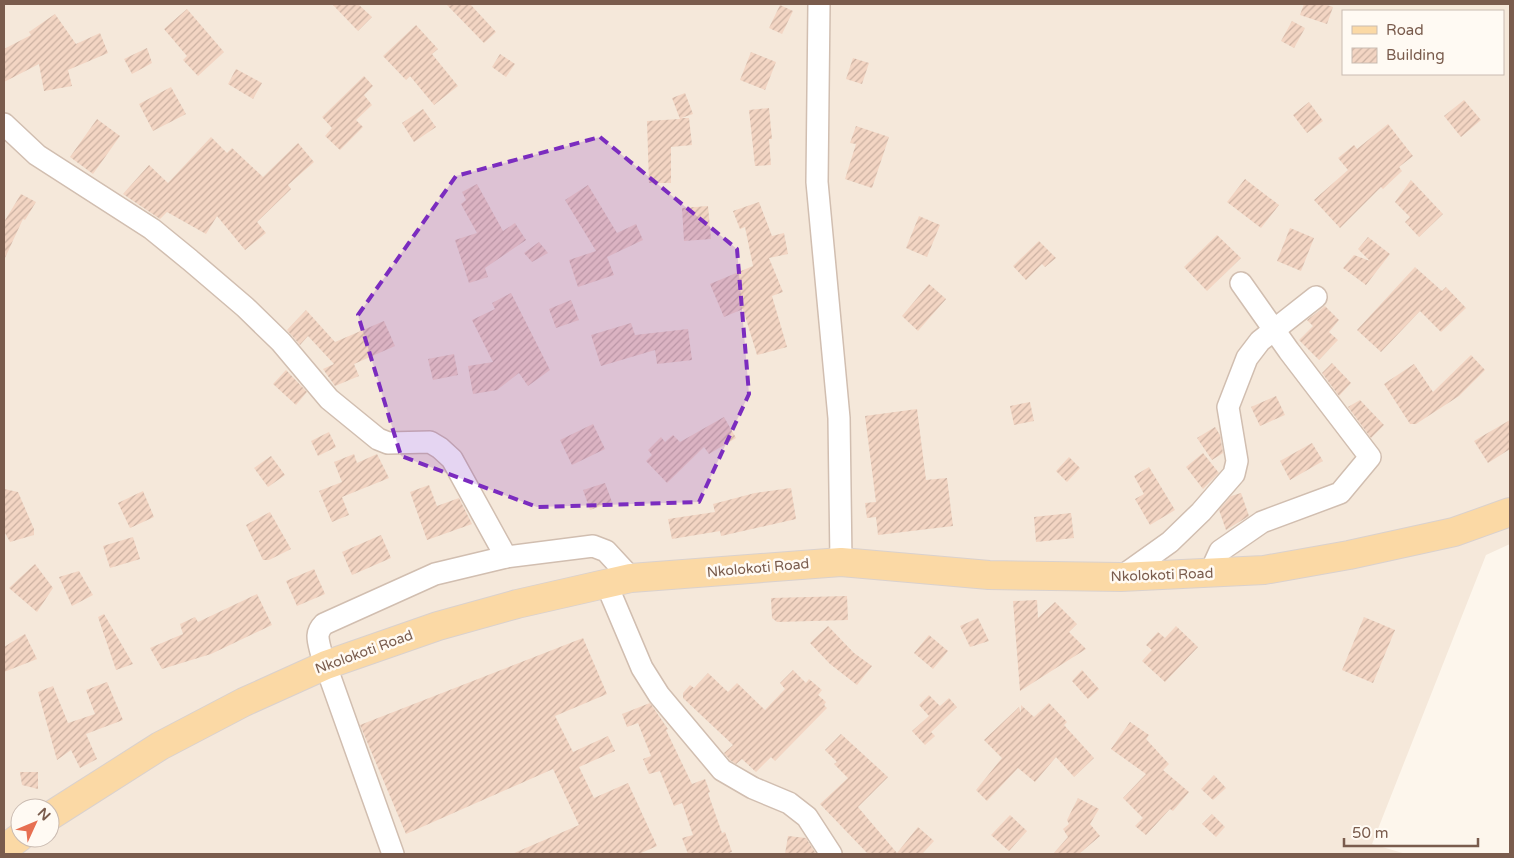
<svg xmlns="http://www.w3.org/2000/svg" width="1514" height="858" viewBox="0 0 1514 858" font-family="'Varela Round',sans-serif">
<defs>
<pattern id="building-hatch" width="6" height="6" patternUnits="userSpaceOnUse" patternTransform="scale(1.25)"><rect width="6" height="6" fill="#f3d5c3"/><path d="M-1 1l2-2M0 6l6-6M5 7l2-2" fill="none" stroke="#cab0a1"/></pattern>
</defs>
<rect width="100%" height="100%" fill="#fdf6ec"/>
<path fill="#f5e8da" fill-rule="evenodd" d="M 4,4 L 1510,4 L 1510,544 L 1486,555 L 1372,844 L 1406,854 L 4,854 ZM 1343,11 L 1503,11 L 1503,74 L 1343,74 ZM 20,808 L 50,808 L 50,838 L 20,838 Z"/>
<g fill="url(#building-hatch)">
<polygon points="332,4 358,4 372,17 358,31"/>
<polygon points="446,4 470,4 496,32 484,43"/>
<polygon points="1304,4 1324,4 1333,7 1327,24 1300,15"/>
<polygon points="780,5 793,11 782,34 769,28"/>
<polygon points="187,9 224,52 198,76 183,60 187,56 164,29"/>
<polygon points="55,14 76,44 100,33 108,53 68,70 72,86 44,91 39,64 4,82 4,49 31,35 29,32"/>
<polygon points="1292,21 1305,28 1294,48 1281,41"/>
<polygon points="416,25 438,49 432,54 458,86 434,105 410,76 406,80 383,56"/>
<polygon points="147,48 152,63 132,74 124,59"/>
<polygon points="751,52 776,62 765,90 740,80"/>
<polygon points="500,54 515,64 506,77 492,67"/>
<polygon points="853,58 869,63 862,84 846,79"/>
<polygon points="236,69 262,83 253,99 228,84"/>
<polygon points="364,76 373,86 364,95 372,105 356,120 363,127 340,150 325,136 332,128 322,117"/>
<polygon points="171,87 186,114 153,131 139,104"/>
<polygon points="685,93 693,114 681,118 689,118 692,145 671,147 671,183 649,183 647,121 680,119 672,98"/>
<polygon points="1464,100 1481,120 1461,137 1444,116"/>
<polygon points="1309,102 1323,121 1307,133 1293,115"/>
<polygon points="769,108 772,139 769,139 771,165 755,166 749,110"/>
<polygon points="423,109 436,127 414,142 402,123"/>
<polygon points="97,119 120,136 93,174 70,157"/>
<polygon points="1388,124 1413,156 1399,167 1402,171 1383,189 1381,187 1340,228 1314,200 1348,170 1338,158 1354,145 1357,149"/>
<polygon points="856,126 889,137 872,188 845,179 856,144 850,143"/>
<polygon points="211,137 227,153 232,148 263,177 298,143 314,162 288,185 291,189 257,222 266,233 245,250 217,216 206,234 167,212 160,219 123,194 149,165 168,183"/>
<polygon points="1245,179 1279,205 1261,228 1227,202"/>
<polygon points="1411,180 1443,214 1419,237 1405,222 1410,217 1395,202"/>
<polygon points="477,184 503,231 515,223 526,240 485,268 488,277 469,283 455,240 477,233 461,204 466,200 462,192"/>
<polygon points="588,185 617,233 636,224 643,240 607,257 614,275 578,287 569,260 596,251 565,200"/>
<polygon points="21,194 36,202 25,220 23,219 4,260 4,222"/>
<polygon points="759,202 772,236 784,233 788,254 769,258 783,292 772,296 787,347 757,355 743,309 724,317 710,284 753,266 745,227 740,229 733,211"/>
<polygon points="708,206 711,239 684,241 682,208"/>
<polygon points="919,216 940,225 927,257 906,248"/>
<polygon points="1290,228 1314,238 1301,271 1277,261"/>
<polygon points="1217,235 1241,258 1207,291 1184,267"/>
<polygon points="1368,237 1390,254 1366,285 1343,268 1354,255 1370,261 1358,249"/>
<polygon points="1039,241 1056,258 1045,267 1042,264 1026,280 1013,266"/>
<polygon points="539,242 548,253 532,262 524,253"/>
<polygon points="1415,267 1442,291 1446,287 1466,308 1441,332 1420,311 1381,352 1357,330"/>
<polygon points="929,284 946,299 918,331 902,316"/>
<polygon points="511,293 550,370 528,386 519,373 497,390 473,394 468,366 493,362 472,320 495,309 492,303"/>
<polygon points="571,300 579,320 556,328 549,309"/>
<polygon points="1325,306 1339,320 1329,332 1338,340 1319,360 1299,340 1313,326 1307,320"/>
<polygon points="306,310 335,342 384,321 395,346 354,364 359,376 335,386 323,369 334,364 308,336 300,345 287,330"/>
<polygon points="631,323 635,335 688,329 692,360 657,364 655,350 601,366 591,335"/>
<polygon points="454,354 458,375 433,380 428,359"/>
<polygon points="1471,355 1485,370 1459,396 1416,424 1410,424 1384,384 1414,364 1433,392"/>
<polygon points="1332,363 1351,383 1339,396 1322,373"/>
<polygon points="286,370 307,392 296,405 273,384"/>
<polygon points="1276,396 1285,415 1260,426 1251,407"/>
<polygon points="1360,400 1384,425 1371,438 1348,407"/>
<polygon points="1030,402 1034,421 1014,425 1010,406"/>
<polygon points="917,409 926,480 947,478 953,526 878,535 876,517 867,518 865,503 876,502 865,416"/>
<polygon points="724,417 736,438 709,454 704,447 667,483 646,461 652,455 648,450 661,437 665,442 673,435 680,442"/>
<polygon points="1510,420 1510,449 1488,463 1474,441"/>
<polygon points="593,424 605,449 572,465 560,440"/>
<polygon points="1215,427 1220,435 1223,453 1212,460 1197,438"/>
<polygon points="329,432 336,447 318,456 311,441"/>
<polygon points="1312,443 1323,461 1290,480 1280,461"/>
<polygon points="1203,453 1219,473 1203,489 1186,467"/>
<polygon points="354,454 357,463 377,454 389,478 342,497 349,515 332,522 319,491 342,482 334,462"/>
<polygon points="271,456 285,475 268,487 254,468"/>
<polygon points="1069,457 1080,468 1067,482 1056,471"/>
<polygon points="1149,467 1175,510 1150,525 1135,499 1144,494 1134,476"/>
<polygon points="605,483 612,502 590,510 583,490"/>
<polygon points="429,485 437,506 459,498 472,524 427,540 410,492"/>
<polygon points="791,488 796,519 721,536 720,531 672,539 668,519 715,512 713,504 755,493"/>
<polygon points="4,489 18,492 34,529 34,535 10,542 4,531"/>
<polygon points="143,491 154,517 130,528 118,503"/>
<polygon points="1241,493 1249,516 1226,530 1219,510 1231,496"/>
<polygon points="270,512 291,549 269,560 263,560 246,525"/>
<polygon points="1071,513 1074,538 1036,542 1034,517"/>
<polygon points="381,535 391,558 352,575 342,552"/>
<polygon points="133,537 140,559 110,568 103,546"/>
<polygon points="35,564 53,588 37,612 9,588"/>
<polygon points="314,569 325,594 297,606 286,581"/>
<polygon points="79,571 93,595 72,606 59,577"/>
<polygon points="257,594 272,625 211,654 162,669 150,648 183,634 180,624 195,617 198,622"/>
<polygon points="847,596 848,620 777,622 772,618 771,598"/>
<polygon points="1037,600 1038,618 1055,602 1077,624 1069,632 1086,649 1020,691 1013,601"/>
<polygon points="104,614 133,664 116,670 98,617"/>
<polygon points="1364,617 1395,630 1373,683 1342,670"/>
<polygon points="978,618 989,641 970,647 960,626"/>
<polygon points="828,626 854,653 872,666 857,685 830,664 810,643"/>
<polygon points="1176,626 1198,647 1165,682 1142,661 1152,650 1146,645 1158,632 1165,638"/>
<polygon points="25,634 37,659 4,672 4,647"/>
<polygon points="929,635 948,651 933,669 914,653"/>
<polygon points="583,638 607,694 555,716 573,752 608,736 615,751 579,767 594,798 628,783 657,846 639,854 512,854 579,825 553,769 406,834 360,725"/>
<polygon points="793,670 806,683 809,679 822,690 818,695 826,702 824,705 827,708 775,761 771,757 756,772 742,759 736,764 730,760 724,753 733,745 683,698 683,693 690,685 694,688 708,673 728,692 737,683 765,710 785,689 780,683"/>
<polygon points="1082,670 1099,689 1088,699 1072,681"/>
<polygon points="107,682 123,720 86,734 97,759 80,768 71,750 57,760 38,692 53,686 68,723 95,714 86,690"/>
<polygon points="929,695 940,706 949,698 957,707 931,732 935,736 925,745 912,731 929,716 919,705"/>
<polygon points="650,703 668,729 666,730 692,784 705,779 710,792 708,793 722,833 725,832 732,852 725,854 688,854 682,838 693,835 682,803 674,806 660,771 649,774 643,759 651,756 638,723 627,727 622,714"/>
<polygon points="1049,703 1067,722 1064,725 1094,758 1074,777 1056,757 1035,782 1018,768 987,801 976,790 1002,758 984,740 1019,707 1021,713 1021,705 1034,717"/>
<polygon points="1130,722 1149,735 1146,739 1169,764 1163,770 1189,792 1173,811 1170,809 1146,835 1135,826 1143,818 1123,798 1146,774 1111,749"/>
<polygon points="841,734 888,777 858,807 897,853 918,827 934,841 922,854 868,854 820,804 848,778 834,764 837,762 825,750"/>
<polygon points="20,772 38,772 38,789 22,785"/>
<polygon points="1214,775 1226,788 1213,800 1201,789"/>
<polygon points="1078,798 1099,809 1090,824 1100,836 1079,854 1053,854 1068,837 1063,829 1069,824 1067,820"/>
<polygon points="1212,814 1225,827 1216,837 1202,824"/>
<polygon points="1010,815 1027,831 1009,851 991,835"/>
<polygon points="788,836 806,838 816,854 785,854"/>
</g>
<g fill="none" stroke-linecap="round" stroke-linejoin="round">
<g stroke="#d1beb0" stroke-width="24">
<g id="minor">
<polyline points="819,4 817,182 839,418 841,562"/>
<polyline points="4,124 37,155 152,229 190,260 245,307 281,342 329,399 378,439 388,443 430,442 440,448 452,459 506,557"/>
<polyline points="1210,573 1220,551 1262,522 1340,493 1370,457 1289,351 1241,283"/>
<polyline points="1121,577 1170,542 1201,512 1234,474 1237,461 1228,407 1247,358 1260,341 1316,297"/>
<polyline points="606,583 642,668 659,695 722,770 753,788 789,803 807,817 831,854"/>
<path d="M 393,854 L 321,652 C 318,640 315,633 324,624 L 435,574 L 506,557 L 593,546 L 606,551 L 631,578"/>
</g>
</g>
<g stroke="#dad1cd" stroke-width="30">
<g id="major">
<polyline points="50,816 160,746 244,702 326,665 438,626 517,604 631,578 841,562 989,575 1121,577 1264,570 1349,555 1454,532 1510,512"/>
<polyline points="4,849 20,837"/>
</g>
</g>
<use href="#minor" stroke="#fff" stroke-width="21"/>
<use href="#major" stroke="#fbd9a5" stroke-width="28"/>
</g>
<path fill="#7b2cbf" fill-opacity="0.2" stroke="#7b2cbf" stroke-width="4" stroke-dasharray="10 6" stroke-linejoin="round" d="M 600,137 L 737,249 L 749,394 L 699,502 L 537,507 L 401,456 L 358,315 L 456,176 Z"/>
<g text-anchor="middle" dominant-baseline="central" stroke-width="5" stroke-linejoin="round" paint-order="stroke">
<g font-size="14" fill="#7a5c4d" stroke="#fffaf3">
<text transform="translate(758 568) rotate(-5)">Nkolokoti Road</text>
<text transform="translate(1162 575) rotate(-2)">Nkolokoti Road</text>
<text transform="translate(364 652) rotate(-20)">Nkolokoti Road</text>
</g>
</g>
<rect width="1514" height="858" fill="none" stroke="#7a5c4d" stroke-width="10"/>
<rect x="1342" y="10" width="162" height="65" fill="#fffaf3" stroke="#cabbb1"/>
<rect x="1352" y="26" width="25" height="8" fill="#fbd9a5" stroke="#cabbb1"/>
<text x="1386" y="35" font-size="15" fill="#7a5c4d">Road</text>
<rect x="1352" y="48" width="25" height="15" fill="url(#building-hatch)" stroke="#cabbb1"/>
<text x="1386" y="60" font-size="15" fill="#7a5c4d">Building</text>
<g transform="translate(35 823) rotate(46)"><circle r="24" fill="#fffaf3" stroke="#cabbb1"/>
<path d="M0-4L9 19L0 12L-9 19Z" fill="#e76f51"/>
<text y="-8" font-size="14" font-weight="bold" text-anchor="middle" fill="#7a5c4d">N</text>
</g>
<path d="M1344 838v8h134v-8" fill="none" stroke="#7a5c4d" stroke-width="2.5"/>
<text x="1352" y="838" font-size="15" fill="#7a5c4d" stroke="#fffaf3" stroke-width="4" paint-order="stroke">50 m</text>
</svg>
